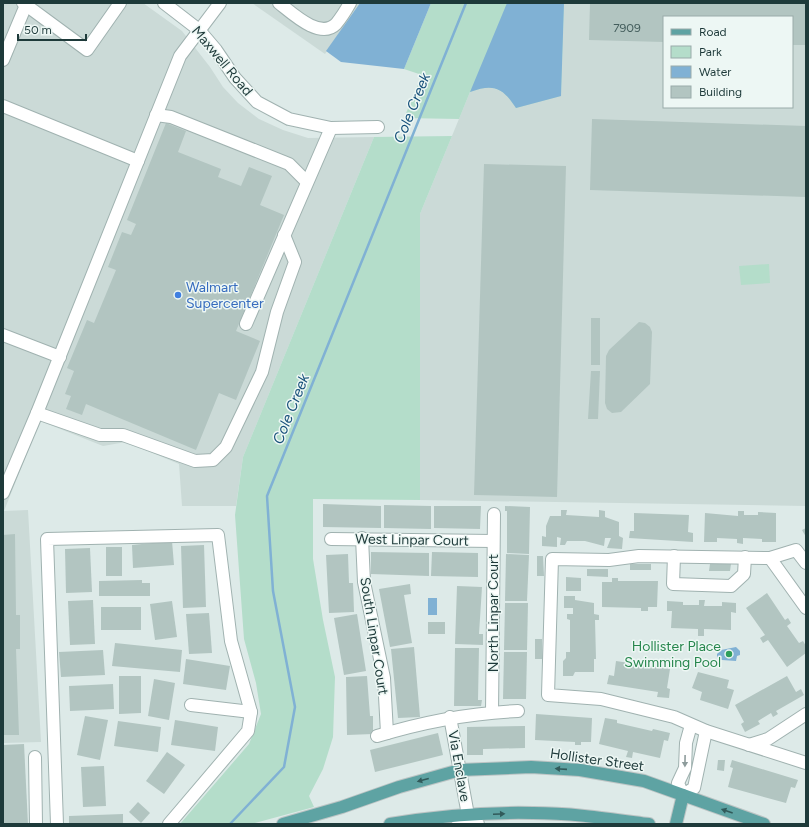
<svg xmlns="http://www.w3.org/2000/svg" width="809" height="827" viewBox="0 0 809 827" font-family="Figtree,sans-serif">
<rect width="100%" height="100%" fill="#ddeae8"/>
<g fill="#cbdad7" fill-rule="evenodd">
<polygon points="3,3 143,3 182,31 210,67 223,87 238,103 259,119 283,130 308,138 374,137 243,457 236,506 182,506 179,464 126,442 103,446 40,421 4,511 28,510 41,742 3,743"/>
<polygon points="252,3 360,3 325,54"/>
<path d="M 564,3 L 806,3 L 806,506 L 420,500 L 420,214 L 470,92 L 485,86 L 506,92 L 561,96 ZM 664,17 L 792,17 L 792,107 L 664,107 Z"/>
</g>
<g fill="#b4ddca">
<path d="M 431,3 L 564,3 L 561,96 L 516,108 C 503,88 494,83 470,92 L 459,119 L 404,118 L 422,75 L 404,69 Z"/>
<polygon points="452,136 420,214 420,500 313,499 313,559 323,620 335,677 333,737 323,769 309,796 314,807 251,824 180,824 249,744 261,714 256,683 244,639 235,515 243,457 374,137"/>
<polygon points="769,264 770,283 741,285 739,266"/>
</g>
<g fill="#80b1d4">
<polygon points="360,3 431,3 404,69 341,62 326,51"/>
<path d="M 507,3 L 564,3 L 561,96 L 516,108 C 503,88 494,83 470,92 Z"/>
<rect x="428" y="598" width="9" height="17"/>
<polygon points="736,647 740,651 740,655 737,656 736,661 722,660 717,657 717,654 721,650"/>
</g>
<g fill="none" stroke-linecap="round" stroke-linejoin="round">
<polyline stroke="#80b1d4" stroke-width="2.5" points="230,824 284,767 295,707 273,591 267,496 466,3"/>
</g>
<g fill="#b2c5c1">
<polygon points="590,3 806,3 806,45 792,45 792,17 664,17 664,42 589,40"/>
<polygon points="592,119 806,126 806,197 590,190"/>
<polygon points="166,123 186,131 178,152 221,169 218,177 241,186 249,167 272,176 260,205 284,215 236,331 260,341 236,400 219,393 196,450 86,404 82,415 66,409 71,396 65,394 74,371 67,368 87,320 94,323 116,270 108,267 122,232 131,235 136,224 127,220"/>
<polygon points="484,164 566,166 557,497 474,495"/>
<rect x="591" y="318" width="9" height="47"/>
<polygon points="639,322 645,323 650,327 652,332 650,384 621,412 612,413 607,409 605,403 606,356 609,350"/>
<polygon points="591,371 600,371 598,419 588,419"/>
<polygon points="323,504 381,506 381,528 323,527"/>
<polygon points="384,505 431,506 431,529 384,528"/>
<polygon points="434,506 481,506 480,529 434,528"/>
<polygon points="505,506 530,507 529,554 507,553 507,511 505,511"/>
<polygon points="561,510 567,510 566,515 599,517 599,510 605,511 605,517 619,522 619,536 623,538 622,549 607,548 611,538 605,538 604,546 585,541 567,541 565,545 560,545 561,538 557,537 557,547 542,546 542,536 546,537 546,526 550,516 561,516"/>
<polygon points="738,511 744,511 744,515 758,515 758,512 776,513 776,542 762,542 762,539 743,538 743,544 737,543 737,539 717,538 717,542 704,542 705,513 738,516"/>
<polygon points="634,513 689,515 688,532 693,533 693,542 629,538 630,531 634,531"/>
<polygon points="806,528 806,537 802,530"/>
<polygon points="15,534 16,615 20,615 20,649 16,649 19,735 3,735 3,535"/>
<polygon points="172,541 174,565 133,568 132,545"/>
<polygon points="204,545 206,607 183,608 181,546"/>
<rect x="106" y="547" width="16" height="29"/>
<polygon points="90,548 92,592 66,593 65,549"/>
<polygon points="371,552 429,553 429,576 371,574"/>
<polygon points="432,552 478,553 478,577 431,576"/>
<polygon points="348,554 349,583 353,583 354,612 329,613 326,555"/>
<polygon points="506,554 529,555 527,601 505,601"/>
<polygon points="537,556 543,556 544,576 537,576"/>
<rect x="630" y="564" width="21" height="6"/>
<polygon points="710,564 731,564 730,571 709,571"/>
<polygon points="587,569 608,569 608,577 587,576"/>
<polygon points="566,577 581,578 581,591 566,591"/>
<polygon points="612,578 618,578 618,581 658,581 657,607 648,607 648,611 641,611 641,608 602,607 602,582 612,582"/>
<polygon points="142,580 142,583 150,583 150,596 99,596 99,581"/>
<polygon points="410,584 411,594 404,595 412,643 390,647 379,589"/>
<polygon points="457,586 482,587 479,634 483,634 483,645 455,644"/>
<polygon points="767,593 785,620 788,618 791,623 787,626 799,643 803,641 806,646 806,653 787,667 768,640 763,643 760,638 765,635 746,608"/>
<polygon points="564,596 575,596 575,600 594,603 594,614 599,615 599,620 595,620 596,659 594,659 594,672 575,672 573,676 563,676 563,661 566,658 566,652 570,652 570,620 567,619 567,614 573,614 573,608 564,608"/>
<polygon points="93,600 95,644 70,645 68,601"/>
<polygon points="699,600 705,600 704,606 722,606 722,602 736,603 736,613 731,612 731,630 704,629 704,636 698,636 698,629 671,628 672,611 667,611 667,601 683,602 683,605 699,605"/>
<polygon points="172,601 177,637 155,640 150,604"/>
<polygon points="505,603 528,603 527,650 504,650"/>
<rect x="101" y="607" width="40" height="23"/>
<polygon points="209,613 212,653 189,654 186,614"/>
<polygon points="357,614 366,671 344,675 334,618"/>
<rect x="428" y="622" width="17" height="12"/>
<rect x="535" y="639" width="7" height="20"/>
<polygon points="115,643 182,650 180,672 112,666"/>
<polygon points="414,647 420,717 398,718 391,649"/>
<polygon points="455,648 479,648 478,700 482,700 481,706 454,706"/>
<polygon points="103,650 105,675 61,677 59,652"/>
<polygon points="504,652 527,652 526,699 503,699"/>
<polygon points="186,659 230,666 226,690 183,684"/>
<polygon points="616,661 670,669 667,688 670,689 669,698 657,697 658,692 607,684 609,675 614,676"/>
<polygon points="698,672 729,680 727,688 734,690 728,709 700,700 702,692 692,688"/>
<polygon points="119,676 141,676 141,713 119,714"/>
<polygon points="367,676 370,716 373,716 373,734 347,735 346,677"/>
<polygon points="787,676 796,692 801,689 804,695 776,711 778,714 773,717 771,713 758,721 760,724 745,732 741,724 744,722 735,705"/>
<polygon points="154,679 175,683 169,720 148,716"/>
<polygon points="113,684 114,709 70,711 69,686"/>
<polygon points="536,714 592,718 591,742 581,742 581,745 575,745 575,742 535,740"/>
<polygon points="85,716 108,720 100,760 77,755"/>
<polygon points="605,718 617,720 617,723 652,731 653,729 670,733 668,741 664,740 660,758 633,752 632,758 626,757 628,751 599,744"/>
<polygon points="175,720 218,727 215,751 171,745"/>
<polygon points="118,721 161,727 158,752 114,746"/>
<polygon points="525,726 525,748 483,749 483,755 467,755 467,727"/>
<polygon points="438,733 443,755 375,772 370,750"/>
<polygon points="24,744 28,824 3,824 3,745"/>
<polygon points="167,752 185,765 164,794 146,781"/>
<polygon points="718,760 725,760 724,771 717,770"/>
<polygon points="732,760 798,780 795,788 791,787 786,803 728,787 733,768 730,767"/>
<polygon points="104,766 106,806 83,807 81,767"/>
<polygon points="138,802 150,813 141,823 129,812"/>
<polygon points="123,814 123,824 69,824 69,816"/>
</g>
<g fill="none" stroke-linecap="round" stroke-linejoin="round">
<g stroke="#a0b2b0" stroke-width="14">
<g id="minor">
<polyline points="164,3 199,30 216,50 235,78 257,102 289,119 331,128 378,127"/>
<path d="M 279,3 C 292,13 320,40 336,24 C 341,18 346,10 350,3"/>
<polyline points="26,5 87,50 120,3"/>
<polyline points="3,60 26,5 23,3"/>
<polyline points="3,106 138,161"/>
<polyline points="156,115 171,117 289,164 307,182"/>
<polyline points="246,324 331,128"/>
<polyline points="3,335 60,357"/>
<polyline points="37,413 100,435 123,435 195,461 213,460 226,447 262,372 277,312 295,262 284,235"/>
<polyline points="3,493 37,413 180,56 220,3"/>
<polyline points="362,538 364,582 384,678 387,733"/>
<polyline points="331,539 493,541"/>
<polyline points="674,556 673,584 731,586 744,574 745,557"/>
<polyline points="770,558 796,550 806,563"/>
<polyline points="806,608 770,558 639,556 609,560 552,559 548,695 601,699 674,717 706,731 806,763"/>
<polyline points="191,705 251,712"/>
<polyline points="492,712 494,514"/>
<polyline points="450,717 468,815"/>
<polyline points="691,725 686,743 685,768 678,783 683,795 694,788 706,731"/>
<path d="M 377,736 C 423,722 470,713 518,711"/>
<polyline points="749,745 768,739 806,714"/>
<polyline points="35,757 36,824"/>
<polyline points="468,815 478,824"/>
<polyline points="57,824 47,539 218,535 231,641 251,712 248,731 169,824"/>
<polyline points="458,824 468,815"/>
</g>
</g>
<g stroke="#bcc4c4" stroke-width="14">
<g id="major">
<polyline points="283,824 342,807 399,787 460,770 531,767 580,770 644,781 764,824"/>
<path d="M 390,824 C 437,816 486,812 533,813 C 572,813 611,819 649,824"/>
<polyline points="676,824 683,795"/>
</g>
</g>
<use href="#minor" stroke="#fff" stroke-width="12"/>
<use href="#major" stroke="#5ea3a3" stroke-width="12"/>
</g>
<defs><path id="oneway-solid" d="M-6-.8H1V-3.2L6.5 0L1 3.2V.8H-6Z"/></defs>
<use fill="#8e9c9c" href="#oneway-solid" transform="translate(685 761) rotate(91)"/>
<g fill="#315a5a">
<use href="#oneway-solid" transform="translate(561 769) rotate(-176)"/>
<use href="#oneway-solid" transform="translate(423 780) rotate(165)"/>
<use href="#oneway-solid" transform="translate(727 811) rotate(-161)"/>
<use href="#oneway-solid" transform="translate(499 814) rotate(-2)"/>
</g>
<circle fill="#3f7fe0" stroke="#edf7f4" stroke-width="1.5" cx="178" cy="295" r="4"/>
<circle fill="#2e9e5b" stroke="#edf7f4" stroke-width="1.5" cx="729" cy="654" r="4"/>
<g text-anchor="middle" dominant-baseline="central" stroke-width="3" stroke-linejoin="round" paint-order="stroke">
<g font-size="12" fill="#435d5c">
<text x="627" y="28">7909</text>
</g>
<g font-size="14" fill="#1e3a3a" stroke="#edf7f4">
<text transform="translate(222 61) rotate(50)">Maxwell Road</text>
<text transform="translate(412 540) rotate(1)">West Linpar Court</text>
<text transform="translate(493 613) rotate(-90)">North Linpar Court</text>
<text transform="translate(374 636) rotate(81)">South Linpar Court</text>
<text transform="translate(597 760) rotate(8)">Hollister Street</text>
<text transform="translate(459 766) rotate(80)">Via Enclave</text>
</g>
<g font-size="14" fill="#366cbe" stroke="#edf7f4" text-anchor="start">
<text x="186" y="287">Walmart<tspan x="186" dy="16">Supercenter</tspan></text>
</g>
<g font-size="14" fill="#27864d" stroke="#edf7f4" text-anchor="end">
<text x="721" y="646">Hollister Place<tspan x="721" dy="16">Swimming Pool</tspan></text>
</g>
<g font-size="15" font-style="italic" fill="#154f79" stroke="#edf7f4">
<text transform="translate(412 108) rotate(-68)">Cole Creek</text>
<text transform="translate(291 409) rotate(-68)">Cole Creek</text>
</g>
</g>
<rect width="809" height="827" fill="none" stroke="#1e3a3a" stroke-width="8"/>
<rect x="663" y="16" width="130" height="92" fill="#edf7f4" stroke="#9aabaa"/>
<rect x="671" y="29" width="20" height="6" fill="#5ea3a3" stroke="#9aabaa"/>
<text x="699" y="36" font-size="12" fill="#1e3a3a">Road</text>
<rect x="671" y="46" width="20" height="12" fill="#b4ddca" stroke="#9aabaa"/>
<text x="699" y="56" font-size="12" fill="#1e3a3a">Park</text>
<rect x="671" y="66" width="20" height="12" fill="#80b1d4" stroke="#9aabaa"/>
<text x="699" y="76" font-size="12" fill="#1e3a3a">Water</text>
<rect x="671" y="86" width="20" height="12" fill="#b2c5c1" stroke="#9aabaa"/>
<text x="699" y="96" font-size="12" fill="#1e3a3a">Building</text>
<path d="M18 34v6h68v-6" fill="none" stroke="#1e3a3a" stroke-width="2"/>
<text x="24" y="34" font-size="12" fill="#1e3a3a" stroke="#edf7f4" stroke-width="3" paint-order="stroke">50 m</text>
</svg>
